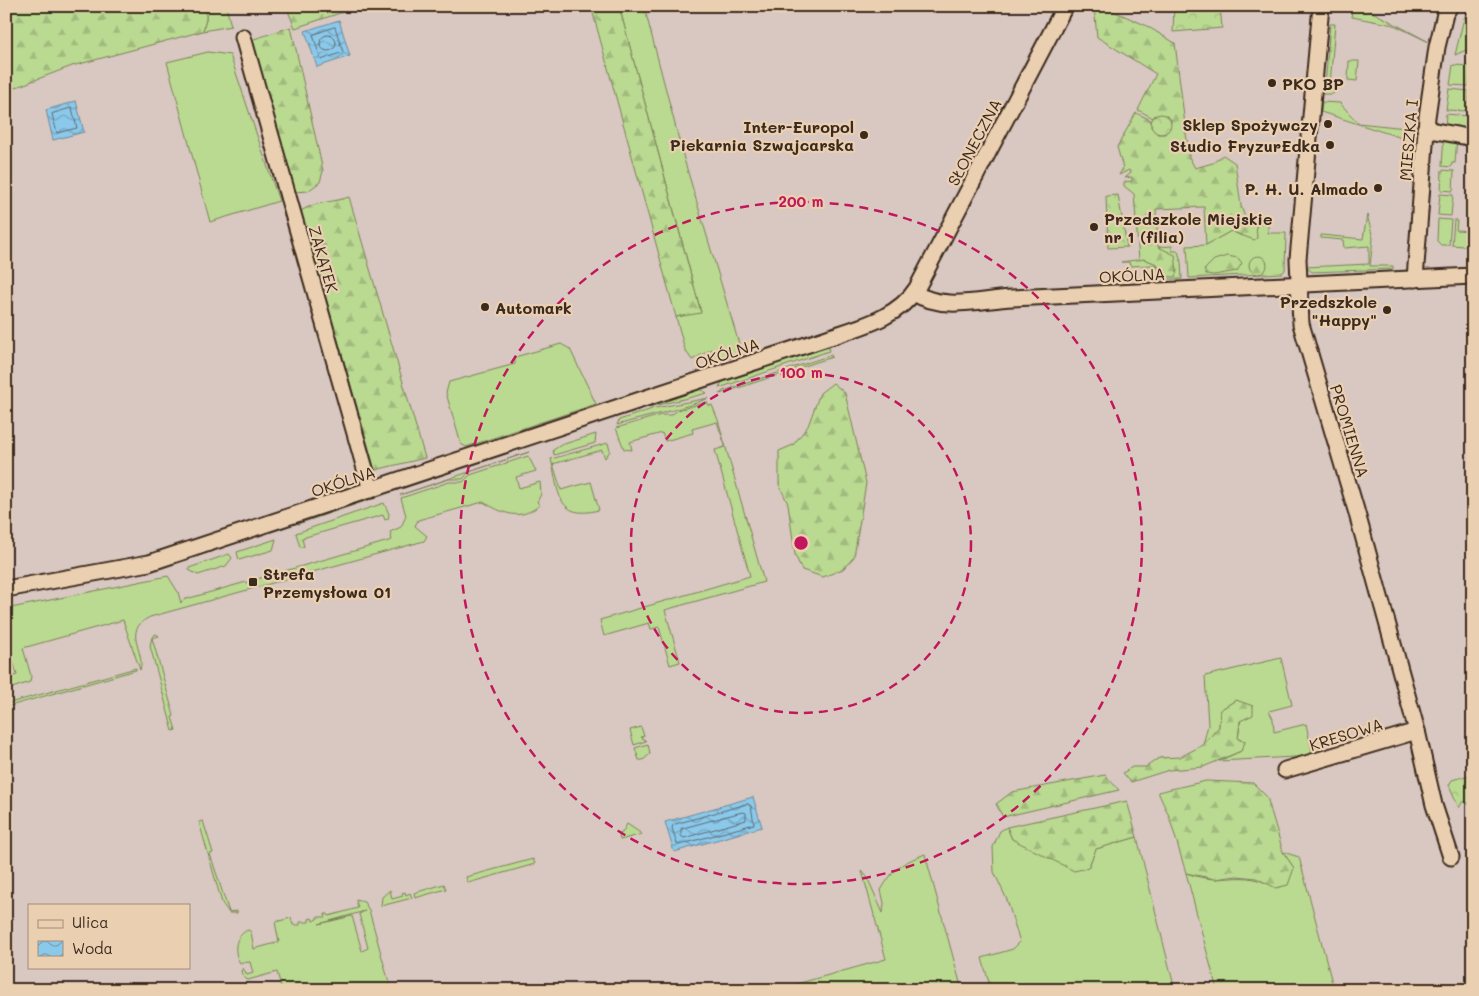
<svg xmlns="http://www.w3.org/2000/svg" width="1479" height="996" viewBox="0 0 1479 996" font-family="Mali,sans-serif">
<defs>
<pattern id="forest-firs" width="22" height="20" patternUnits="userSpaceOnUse" patternTransform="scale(1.25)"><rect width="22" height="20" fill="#bad991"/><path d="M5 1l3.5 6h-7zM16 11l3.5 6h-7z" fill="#a1ba7d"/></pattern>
<pattern id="park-crowns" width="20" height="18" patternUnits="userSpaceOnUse" patternTransform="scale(1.25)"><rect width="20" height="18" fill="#bad991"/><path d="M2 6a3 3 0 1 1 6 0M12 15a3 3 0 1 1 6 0" fill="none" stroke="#a1ba7d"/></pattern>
<pattern id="water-waves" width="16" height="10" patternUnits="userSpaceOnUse" patternTransform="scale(1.25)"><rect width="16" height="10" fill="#8bc9eb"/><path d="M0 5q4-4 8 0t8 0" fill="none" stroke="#73a3be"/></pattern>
</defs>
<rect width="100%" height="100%" fill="#d9c7c1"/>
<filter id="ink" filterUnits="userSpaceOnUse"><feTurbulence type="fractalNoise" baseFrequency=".02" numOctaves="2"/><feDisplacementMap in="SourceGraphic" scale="10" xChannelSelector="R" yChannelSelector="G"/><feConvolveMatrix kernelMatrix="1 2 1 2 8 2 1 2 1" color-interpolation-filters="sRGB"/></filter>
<g filter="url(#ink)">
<g fill="#bad991" stroke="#7a8258" fill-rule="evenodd">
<polygon points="206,6 226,6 231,26 203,31 206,19"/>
<polygon points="619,6 644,6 684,159 742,354 716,363 712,349 692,360 685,350 676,317 701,312"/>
<polygon points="1327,6 1361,6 1429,42 1394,25 1352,17 1351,12 1345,7"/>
<polygon points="1470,11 1473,12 1473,47 1455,55 1464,18"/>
<polygon points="1330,24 1335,24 1330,85 1338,85 1333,94 1322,94 1317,87 1325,87"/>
<polygon points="208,52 230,55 279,201 210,222 167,62"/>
<polygon points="1349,61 1359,61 1357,81 1348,80"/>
<polygon points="1453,65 1470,66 1469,86 1450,85"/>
<polygon points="1449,89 1469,91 1468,111 1446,110"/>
<polygon points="1322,102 1340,103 1358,123 1406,128 1405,139 1321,112"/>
<polygon points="1446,114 1468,116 1467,134 1445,128"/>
<polygon points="1444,135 1457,137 1455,163 1452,163 1451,167 1442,166"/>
<polygon points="1442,170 1454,171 1453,191 1441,190"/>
<polygon points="1440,194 1453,195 1451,216 1438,215"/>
<polygon points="1367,215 1373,238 1370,266 1393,266 1393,269 1312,272 1306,267 1369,264 1369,246 1344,248 1343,240 1321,238 1321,235 1363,239"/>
<polygon points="1438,219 1451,220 1449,245 1441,245 1437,241"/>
<polygon points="1454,220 1457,220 1456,230 1473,231 1473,247 1452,245"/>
<polygon points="1268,223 1268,233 1286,233 1285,270 1282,273 1189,278 1187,246 1206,245 1231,231 1242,236 1256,231 1256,224"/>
<polygon points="1172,246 1172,251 1178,251 1181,262 1182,279 1157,279 1155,265 1130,266 1129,262 1121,262 1144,259 1157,264 1159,271 1177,271 1158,247"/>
<polygon points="561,344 570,349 596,404 466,447 461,444 446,393 449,382 515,364 515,357"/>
<polygon points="827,344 829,351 719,388 723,380"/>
<polygon points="831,355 832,357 720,394 723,391"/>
<path d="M 698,388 L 707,393 C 680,401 652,405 625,413 Z"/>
<path d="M 709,398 C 680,410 648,416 617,425 L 619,420 L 655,408 Z"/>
<polygon points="707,402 709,406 712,405 718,420 764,582 665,610 680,662 670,665 659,627 651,629 649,623 604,636 600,620 750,576 715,450 725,447 725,445 717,422 692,429 693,433 665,441 662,433 630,442 632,450 624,449 616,428 661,415 671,415 678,410"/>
<polygon points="596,434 595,443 554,455 553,450 561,445"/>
<path d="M 608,443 L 610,451 L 605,458 L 602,450 L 553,464 L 561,490 L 591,482 L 599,510 C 556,521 559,491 551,459 Z"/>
<polygon points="519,448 522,448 401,489 406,484"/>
<polygon points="529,452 469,472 463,479 449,479 400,495"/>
<path d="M 528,456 L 536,471 L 516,477 L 519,488 L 540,482 L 541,494 L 537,502 L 540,505 C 519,522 503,513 483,502 L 418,520 L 415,526 L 427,536 L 424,541 L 150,617 C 121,631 146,651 140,670 L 123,620 L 23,648 L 31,676 L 30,682 L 6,690 L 6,687 L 12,685 L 10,677 L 17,675 L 6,636 L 6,609 L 168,576 L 178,592 L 181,603 L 183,600 L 246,582 L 250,584 L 255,583 L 257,579 L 392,540 L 390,532 L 401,527 L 406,516 L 401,498 L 449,482 L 463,482 L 470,475 Z"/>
<polygon points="379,494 383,495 298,524 304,519"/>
<polygon points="384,503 389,514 388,519 385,520 383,515 302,538 304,547 300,547 296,533"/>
<polygon points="276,539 273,550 239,560 237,552"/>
<polygon points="229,554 232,558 226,566 198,575 189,570 189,568"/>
<polygon points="156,634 159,636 152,638 174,716 172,717 176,730 173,731 150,646 152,637"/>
<polygon points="1281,658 1292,705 1269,711 1273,719 1274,732 1306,724 1313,756 1219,761 1241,751 1245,741 1238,739 1243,704 1236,700 1220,710 1219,727 1203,745 1208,725 1205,676"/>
<polygon points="136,668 136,670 6,707 6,704"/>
<polygon points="641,727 644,736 641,737 646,741 634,745 630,730"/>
<polygon points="648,744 650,754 643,760 639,760 635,748"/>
<polygon points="203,821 213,853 210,854 229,912 237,911 237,913 229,913 222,903 199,822"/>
<polygon points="627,824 642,834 620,840 619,834 622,833"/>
<polygon points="1007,827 1012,839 1088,868 1096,849 1137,837 1175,990 991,990 982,958 1013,949 1020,942 1007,900 994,872 993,847 1000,831"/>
<path d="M 1283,852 L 1299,857 L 1334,990 L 1217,990 L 1186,873 C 1195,876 1206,879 1216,879 C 1235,878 1249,875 1266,883 L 1294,868 Z"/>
<path d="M 925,854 L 962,990 L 775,990 L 886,959 L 862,871 L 867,877 L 883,913 L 884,903 L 881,890 C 895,867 900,864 925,854 Z"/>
<polygon points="533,859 535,864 468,883 466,877"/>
<polygon points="444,884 446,889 415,898 414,893"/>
<polygon points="390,890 392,899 403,896 402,893 405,892 406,895 410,893 412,898 381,906 382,897"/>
<path d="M 356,900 L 364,902 L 369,910 L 391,990 L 282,990 L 277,972 L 248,980 L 243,977 L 241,971 L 243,968 L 247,975 L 253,973 L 250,962 L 240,963 C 233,952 234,936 248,930 L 251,932 L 254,949 L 279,942 L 275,922 L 291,918 L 293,925 L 300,925 L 300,922 L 309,922 L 309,919 L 312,918 L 313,921 L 317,919 L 317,917 L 326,917 L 325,914 L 328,914 L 329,916 L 358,908 ZM 365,911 L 359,914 L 368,948 L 362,951 L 352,916 L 319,924 Z"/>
</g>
<g fill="url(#forest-firs)" stroke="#7a8258">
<polygon points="6,6 206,6 206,19 203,31 72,66 6,91"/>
<polygon points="286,6 361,6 295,28"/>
<polygon points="591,6 619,6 701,313 676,317"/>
<polygon points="1094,6 1102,6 1145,25 1175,43 1189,157 1195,168 1213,163 1223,155 1235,163 1241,206 1247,223 1256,224 1257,238 1254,240 1231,231 1206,245 1204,207 1156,209 1158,247 1175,255 1177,271 1175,277 1162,276 1157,264 1144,259 1139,260 1134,194 1124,186 1124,182 1132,181 1132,177 1125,178 1131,173 1129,170 1119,175 1123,168 1117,147 1136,113 1151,120 1151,127 1158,134 1165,134 1171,122 1171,119 1155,115 1153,118 1138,110 1156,74 1097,37"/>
<polygon points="291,27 323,171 320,182 308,191 294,192 251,40"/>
<path d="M 349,197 L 425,458 L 375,470 L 301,211 C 316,201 332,203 349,197 Z"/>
<circle cx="1258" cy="265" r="9"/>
<polygon points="1227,256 1238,258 1242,263 1237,271 1214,275 1206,274 1204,270 1214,260"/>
<polygon points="833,383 845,393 866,483 854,557 843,569 823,577 802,570 795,555 788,504 779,484 779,451 793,445 808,426 820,393"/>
<polygon points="1236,700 1253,706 1253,715 1240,721 1238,739 1245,742 1241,751 1203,767 1169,770 1131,782 1123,773 1132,767 1146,767 1159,758 1180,757 1203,745 1219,727 1220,710"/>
<polygon points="1105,775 1119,790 1003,817 996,804 1012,792"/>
<polygon points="1206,781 1253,783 1267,797 1283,852 1294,868 1288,885 1276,888 1256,878 1237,876 1215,879 1186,873 1169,816 1158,792"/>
<polygon points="1127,801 1137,837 1096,849 1088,868 1074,871 1012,839 1007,827"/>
</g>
<g fill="url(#park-crowns)" stroke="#7a8258">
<polygon points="1174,6 1220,6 1222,28 1173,32"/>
<circle cx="1161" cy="124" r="10"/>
<polygon points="1118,195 1127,247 1108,248 1106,196"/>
<polygon points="1473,774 1473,799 1470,805 1463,801 1459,808 1449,785 1452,780"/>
</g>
<g fill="url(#water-waves)" stroke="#6b8999">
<polygon points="339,20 350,56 317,67 305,31"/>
<polygon points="76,101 84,132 53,140 46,110"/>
<polygon points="753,797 762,827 674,852 665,822"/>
</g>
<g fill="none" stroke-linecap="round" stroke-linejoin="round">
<g stroke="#5b6a70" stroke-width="1">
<polygon points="335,27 343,52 321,60 313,35"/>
<circle cx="328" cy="43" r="8"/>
<polygon points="72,108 77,128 57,133 52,114"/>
<polygon points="748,804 751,806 754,824 679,845 677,844 672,828 673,825"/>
<polygon points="743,812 746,813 746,820 684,838 681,836 681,829"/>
</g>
<g stroke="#3b2a1e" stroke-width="19">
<g id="minor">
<polyline points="1321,6 1298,259 1301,324 1356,510 1417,731 1434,805 1451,857"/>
<polyline points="1472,6 1473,7"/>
<polyline points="243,37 371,490"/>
<polyline points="1425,129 1473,138"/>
<polyline points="1415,279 1427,117 1437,47 1445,14 1450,6"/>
<path d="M 914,293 C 944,311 979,300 1012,298 L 1473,276"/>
<path d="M 6,589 L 149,563 L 827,338 C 859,327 897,319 917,288 L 1065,6"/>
<polyline points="1285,770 1417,731"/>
</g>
</g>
<use href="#minor" stroke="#eacfb1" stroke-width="15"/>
</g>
</g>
<g fill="none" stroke="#c2185b" stroke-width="2.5" stroke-dasharray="9 6">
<circle cx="801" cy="543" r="170"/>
<circle cx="801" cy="543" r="341"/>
</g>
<g fill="#3b2a1e" stroke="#eacfb1" stroke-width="2">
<circle cx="1272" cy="83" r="5"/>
<circle cx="1328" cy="124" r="5"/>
<circle cx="864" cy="135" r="5"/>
<circle cx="1330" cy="145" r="5"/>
<circle cx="1378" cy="188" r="5"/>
<circle cx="1094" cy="227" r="5"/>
<circle cx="485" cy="307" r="5"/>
<circle cx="1387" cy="310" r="5"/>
<rect x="248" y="577" width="10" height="10" rx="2.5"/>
</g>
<g text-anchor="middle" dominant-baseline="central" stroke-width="4.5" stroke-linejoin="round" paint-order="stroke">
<g font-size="16" font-weight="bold" fill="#3b2a1e" stroke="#eacfb1" text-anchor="end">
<text x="1282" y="83" text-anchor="start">PKO BP</text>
<text x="1318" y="124">Sklep Spożywczy</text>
<text x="854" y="126">Inter-Europol<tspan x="854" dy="18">Piekarnia Szwajcarska</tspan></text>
<text x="1320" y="145">Studio FryzurEdka</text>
<text x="1368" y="188">P. H. U. Almado</text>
<text x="1104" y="218" text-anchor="start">Przedszkole Miejskie<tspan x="1104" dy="18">nr 1 (filia)</tspan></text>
<text x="1377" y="301">Przedszkole<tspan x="1377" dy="18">"Happy"</tspan></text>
<text x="495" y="307" text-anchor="start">Automark</text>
<text x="263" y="573" text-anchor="start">Strefa<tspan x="263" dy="18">Przemysłowa 01</tspan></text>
</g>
<g font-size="16" fill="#3b2a1e" stroke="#eacfb1">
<text transform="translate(1408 140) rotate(-85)">MIESZKA I</text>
<text transform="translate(974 142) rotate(-62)">SŁONECZNA</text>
<text transform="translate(324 259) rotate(74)">ZAKĄTEK</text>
<text transform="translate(1132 275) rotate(-3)">OKÓLNA</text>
<text transform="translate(727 353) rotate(-18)">OKÓLNA</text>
<text transform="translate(1350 431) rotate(73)">PROMIENNA</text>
<text transform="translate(343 481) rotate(-18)">OKÓLNA</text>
<text transform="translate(1346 734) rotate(-17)">KRESOWA</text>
</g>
</g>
<circle cx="801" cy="543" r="8" fill="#c2185b" stroke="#eacfb1" stroke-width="2.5"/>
<g font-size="15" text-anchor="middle" font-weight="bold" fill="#c2185b" stroke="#eacfb1" stroke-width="4.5" stroke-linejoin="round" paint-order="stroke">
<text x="801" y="207">200 m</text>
<text x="801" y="378">100 m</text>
</g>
<rect width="1479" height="996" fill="none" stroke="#eacfb1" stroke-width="25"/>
<rect x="12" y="12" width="1454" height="971" fill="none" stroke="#3b2a1e" stroke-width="2" filter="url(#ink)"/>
<rect x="28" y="904" width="162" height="65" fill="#eacfb1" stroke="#a48d76"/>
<rect x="38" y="920" width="25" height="8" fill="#eacfb1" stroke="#a48d76"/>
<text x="72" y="928" font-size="15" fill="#3b2a1e">Ulica</text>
<rect x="38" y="941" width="25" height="15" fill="url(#water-waves)" stroke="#a48d76"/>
<text x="72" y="954" font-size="15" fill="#3b2a1e">Woda</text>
</svg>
